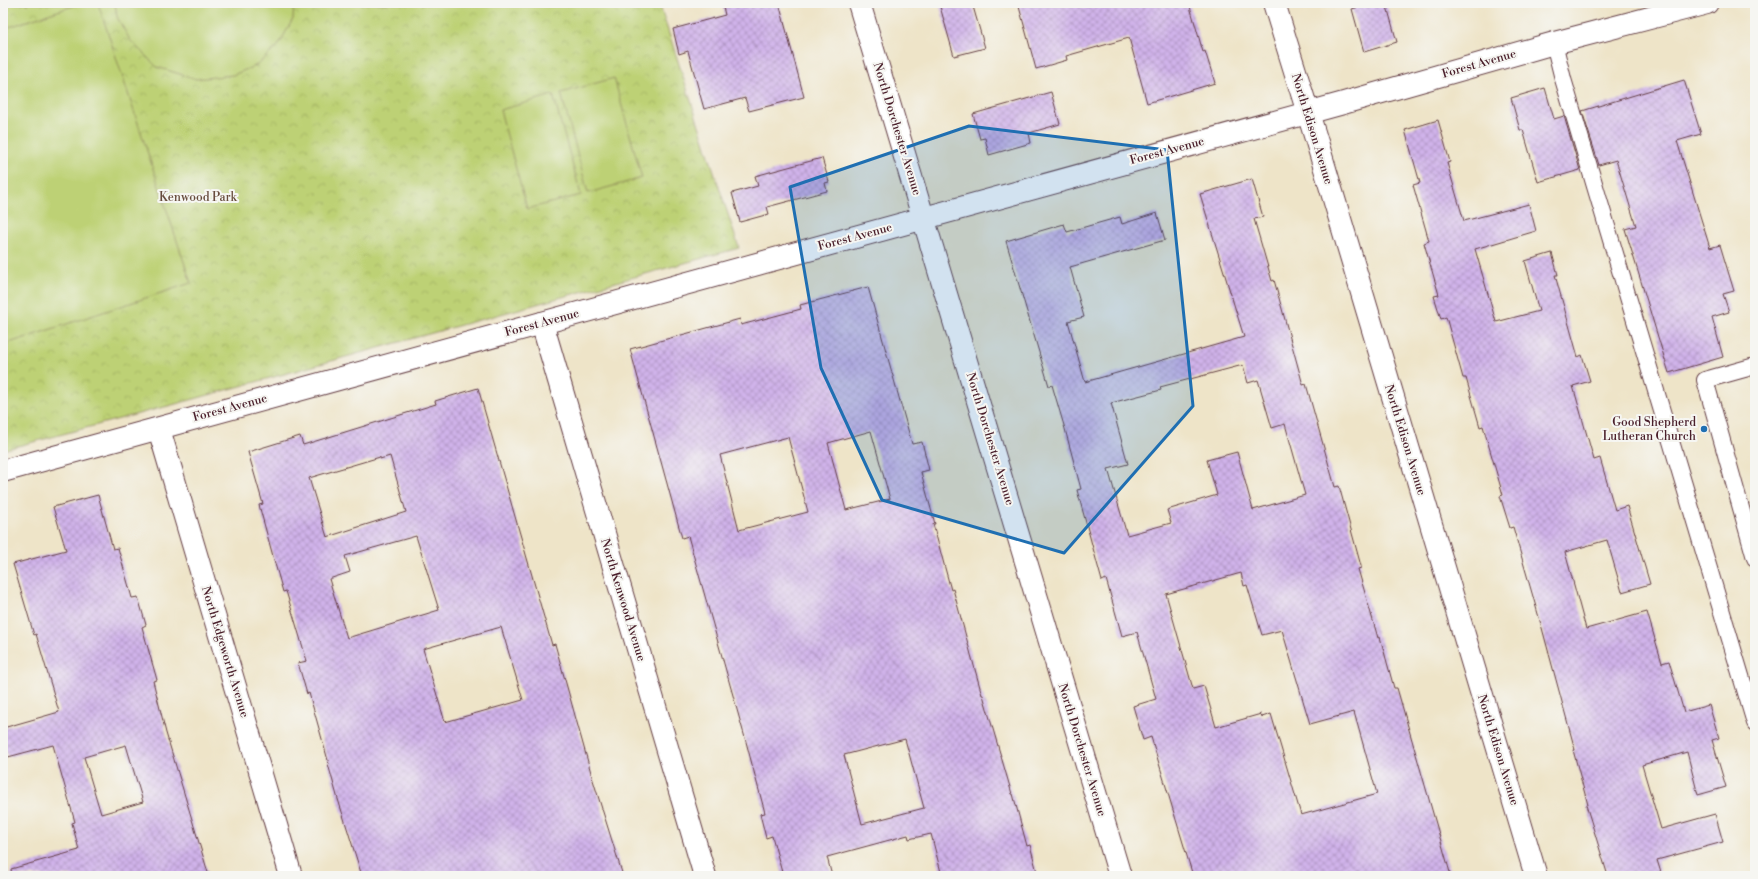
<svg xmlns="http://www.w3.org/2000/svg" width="1758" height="879" viewBox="0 0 1758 879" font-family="'Libre Bodoni',serif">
<defs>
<pattern id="park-crowns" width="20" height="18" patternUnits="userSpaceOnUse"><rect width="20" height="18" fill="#bdd174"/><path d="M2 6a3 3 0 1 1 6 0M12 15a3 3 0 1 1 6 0" fill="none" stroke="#a4b365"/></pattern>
<pattern id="building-cross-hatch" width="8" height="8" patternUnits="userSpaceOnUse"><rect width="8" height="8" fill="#d0b3ea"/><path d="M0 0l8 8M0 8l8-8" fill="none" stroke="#ab91be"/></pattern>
</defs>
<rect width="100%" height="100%" fill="#f6f6f2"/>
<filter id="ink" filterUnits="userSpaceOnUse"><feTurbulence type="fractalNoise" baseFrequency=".025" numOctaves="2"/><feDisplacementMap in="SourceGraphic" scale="8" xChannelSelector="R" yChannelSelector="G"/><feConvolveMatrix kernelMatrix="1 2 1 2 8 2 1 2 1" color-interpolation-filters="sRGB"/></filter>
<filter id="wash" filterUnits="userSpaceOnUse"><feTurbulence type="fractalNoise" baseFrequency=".012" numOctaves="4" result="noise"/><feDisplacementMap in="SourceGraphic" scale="16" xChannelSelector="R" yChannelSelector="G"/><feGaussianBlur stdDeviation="0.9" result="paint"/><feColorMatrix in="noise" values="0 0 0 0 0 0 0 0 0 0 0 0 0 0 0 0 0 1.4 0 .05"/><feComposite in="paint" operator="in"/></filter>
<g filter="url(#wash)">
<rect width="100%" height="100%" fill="#eee4c8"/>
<polygon fill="url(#park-crowns)" stroke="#847850" points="3,3 659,3 739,248 187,401 3,450"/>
<g fill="#bdd174" stroke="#847850">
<polygon points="82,3 98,3 191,283 3,345 3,29"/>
<polygon points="115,3 294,3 293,19 278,46 257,65 233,75 196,79 157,67 130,40 117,17"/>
<polygon points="614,78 642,178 588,193 561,93"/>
<polygon points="553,95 581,195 527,209 500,110"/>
</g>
<g id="blocks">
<g fill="url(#building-cross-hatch)" fill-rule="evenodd">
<polygon points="722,3 779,3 804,97 749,111 745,98 704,109 688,51 679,54 673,29 725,15"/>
<polygon points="939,3 972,3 985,48 954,56"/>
<polygon points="1018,3 1189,3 1203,52 1205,51 1215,83 1147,103 1129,38 1066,56 1067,60 1036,69"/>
<polygon points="1372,3 1386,3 1397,42 1364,52 1352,9"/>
<polygon points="1684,80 1701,134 1677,141 1710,248 1720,245 1734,291 1723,294 1729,312 1712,317 1723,357 1669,373 1625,229 1636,226 1616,160 1599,165 1582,111"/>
<polygon points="1545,88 1554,119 1564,116 1580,170 1538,182 1523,130 1520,130 1511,98"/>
<polygon points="1051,92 1060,124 1029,133 1031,143 989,155 985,138 980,139 973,114"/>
<polygon points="1438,120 1450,162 1447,163 1464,221 1529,204 1536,231 1475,249 1496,322 1539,311 1525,261 1552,253 1558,275 1555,275 1578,357 1582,355 1590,381 1573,386 1594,460 1600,458 1615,510 1627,506 1642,557 1650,584 1622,592 1607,540 1565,552 1586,629 1647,612 1662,663 1669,661 1684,712 1709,705 1719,738 1712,740 1726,787 1698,795 1687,752 1642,765 1661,829 1715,814 1723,842 1657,860 1662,876 1608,876 1586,805 1588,805 1573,750 1575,750 1542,628 1513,527 1510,528 1500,496 1503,495 1483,426 1480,427 1466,378 1463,378 1446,317 1441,319 1434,296 1439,295 1424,243 1429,241 1413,185 1420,183 1405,130"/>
<polygon points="822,158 829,182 825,183 827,191 767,207 769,214 740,222 732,193 758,186 755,176"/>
<path d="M 1252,179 L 1263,217 L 1254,219 L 1272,281 L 1274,280 L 1303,385 L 1306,384 L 1335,487 L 1339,486 L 1361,566 L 1361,568 L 1358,569 L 1378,638 L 1380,637 L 1394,688 L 1397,688 L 1451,876 L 1193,876 L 1151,737 L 1143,740 L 1133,706 L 1156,699 L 1137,632 L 1122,636 L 1106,579 L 1102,581 L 1077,490 L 1081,489 L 1065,429 L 1052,385 L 1049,386 L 1006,241 L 1064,224 L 1067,232 L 1120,217 L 1122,224 L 1157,213 L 1165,240 L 1070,267 L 1084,317 L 1068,321 L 1085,382 L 1244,337 L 1200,194 ZM 1243,365 L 1248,383 L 1258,380 L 1272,428 L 1285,424 L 1305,495 L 1253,510 L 1237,452 L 1207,460 L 1217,495 L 1167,510 L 1171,523 L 1127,535 L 1108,469 L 1128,464 L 1111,403 L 1161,390 L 1160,387 ZM 1241,573 L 1244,586 L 1247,585 L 1262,635 L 1282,630 L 1310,724 L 1354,712 L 1377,794 L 1301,815 L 1271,714 L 1262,717 L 1261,714 L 1216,727 L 1204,686 L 1193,689 L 1166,594 Z"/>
<path d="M 868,287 L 912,444 L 922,442 L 929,470 L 921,472 L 935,524 L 933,524 L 951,590 L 953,589 L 982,695 L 983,695 L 1012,794 L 1013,794 L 1027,846 L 1030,845 L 1038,876 L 942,876 L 931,834 L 909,839 L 908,835 L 827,857 L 832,876 L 783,876 L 772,836 L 766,838 L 760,814 L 765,813 L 745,738 L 688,536 L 682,538 L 630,349 L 740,319 L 741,325 L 801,309 L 800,305 ZM 871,431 L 890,499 L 846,510 L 828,443 ZM 788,437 L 808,512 L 739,530 L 720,455 ZM 905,739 L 924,808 L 862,824 L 844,755 Z"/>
<path d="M 478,388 L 552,645 L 555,644 L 593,780 L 623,876 L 362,876 L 337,796 L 328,764 L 329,764 L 309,693 L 307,694 L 298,663 L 307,661 L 286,591 L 283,592 L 274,560 L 259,505 L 263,504 L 248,452 L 300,436 L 303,445 L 436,404 L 435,401 ZM 390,456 L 406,512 L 327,537 L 309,478 L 380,457 L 380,459 ZM 416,536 L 439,610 L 347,638 L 329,579 L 350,572 L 345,556 ZM 501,627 L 523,700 L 445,722 L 423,649 Z"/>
<path d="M 98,495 L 113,549 L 118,548 L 132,598 L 138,597 L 146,625 L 142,627 L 157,680 L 153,681 L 166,733 L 209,876 L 12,876 L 11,869 L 79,850 L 72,823 L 75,822 L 53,745 L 8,757 L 3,742 L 3,728 L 59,712 L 36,634 L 34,635 L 13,564 L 66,550 L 53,507 ZM 126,745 L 143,802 L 101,814 L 84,757 Z"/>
</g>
</g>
</g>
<g filter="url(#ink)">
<use href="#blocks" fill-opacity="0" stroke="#633d43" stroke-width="1"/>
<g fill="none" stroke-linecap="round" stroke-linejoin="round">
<g stroke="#633d43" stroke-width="18">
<g id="lane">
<polyline points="1554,43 1563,79 1755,723"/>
<polyline points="1755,366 1705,380 1755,558"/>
</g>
</g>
<g stroke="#633d43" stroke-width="24">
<g id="street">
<polyline points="859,3 1120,876"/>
<polyline points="1274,3 1317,142 1536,876"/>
<polyline points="542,323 705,876"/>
<polyline points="159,429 291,876"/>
<polyline points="3,471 1340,104 1554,43 1707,3"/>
</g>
</g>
<use href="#lane" stroke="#fff" stroke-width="16"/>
<use href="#street" stroke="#fff" stroke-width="22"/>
</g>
</g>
<path fill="#1f6fb2" fill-opacity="0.2" stroke="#1f6fb2" stroke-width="3" stroke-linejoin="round" d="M 969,126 L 1167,150 L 1193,406 L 1064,553 L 882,500 L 821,368 L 790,187 Z"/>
<circle fill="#1f6fb2" stroke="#f6f6f2" stroke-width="1.5" cx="1704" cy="429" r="4"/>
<g text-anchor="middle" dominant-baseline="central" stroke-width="4" stroke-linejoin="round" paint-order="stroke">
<g font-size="12" fill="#4a1f2b" stroke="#f6f6f2">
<text transform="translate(1479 64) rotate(-16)">Forest Avenue</text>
<text transform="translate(897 129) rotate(73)">North Dorchester Avenue</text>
<text transform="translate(1312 129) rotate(73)">North Edison Avenue</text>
<text transform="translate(1167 151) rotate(-15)">Forest Avenue</text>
<text transform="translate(855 237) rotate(-15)">Forest Avenue</text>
<text transform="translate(542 323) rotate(-15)">Forest Avenue</text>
<text transform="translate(230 408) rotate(-15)">Forest Avenue</text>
<text transform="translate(990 439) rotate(73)">North Dorchester Avenue</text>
<text transform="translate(1405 440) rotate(73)">North Edison Avenue</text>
<text transform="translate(623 600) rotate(73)">North Kenwood Avenue</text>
<text transform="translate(225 652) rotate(73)">North Edgeworth Avenue</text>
<text transform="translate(1082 750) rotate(73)">North Dorchester Avenue</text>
<text transform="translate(1498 750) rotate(73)">North Edison Avenue</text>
</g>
<g font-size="12" fill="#674c3d" stroke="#f6f6f2">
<text x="198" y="197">Kenwood Park</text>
</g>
<g font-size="12" fill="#4a1f2b" stroke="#f6f6f2" text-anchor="end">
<text x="1696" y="422">Good Shepherd<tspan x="1696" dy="14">Lutheran Church</tspan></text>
</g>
</g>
<rect width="1758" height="879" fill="none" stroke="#f6f6f2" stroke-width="16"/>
</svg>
